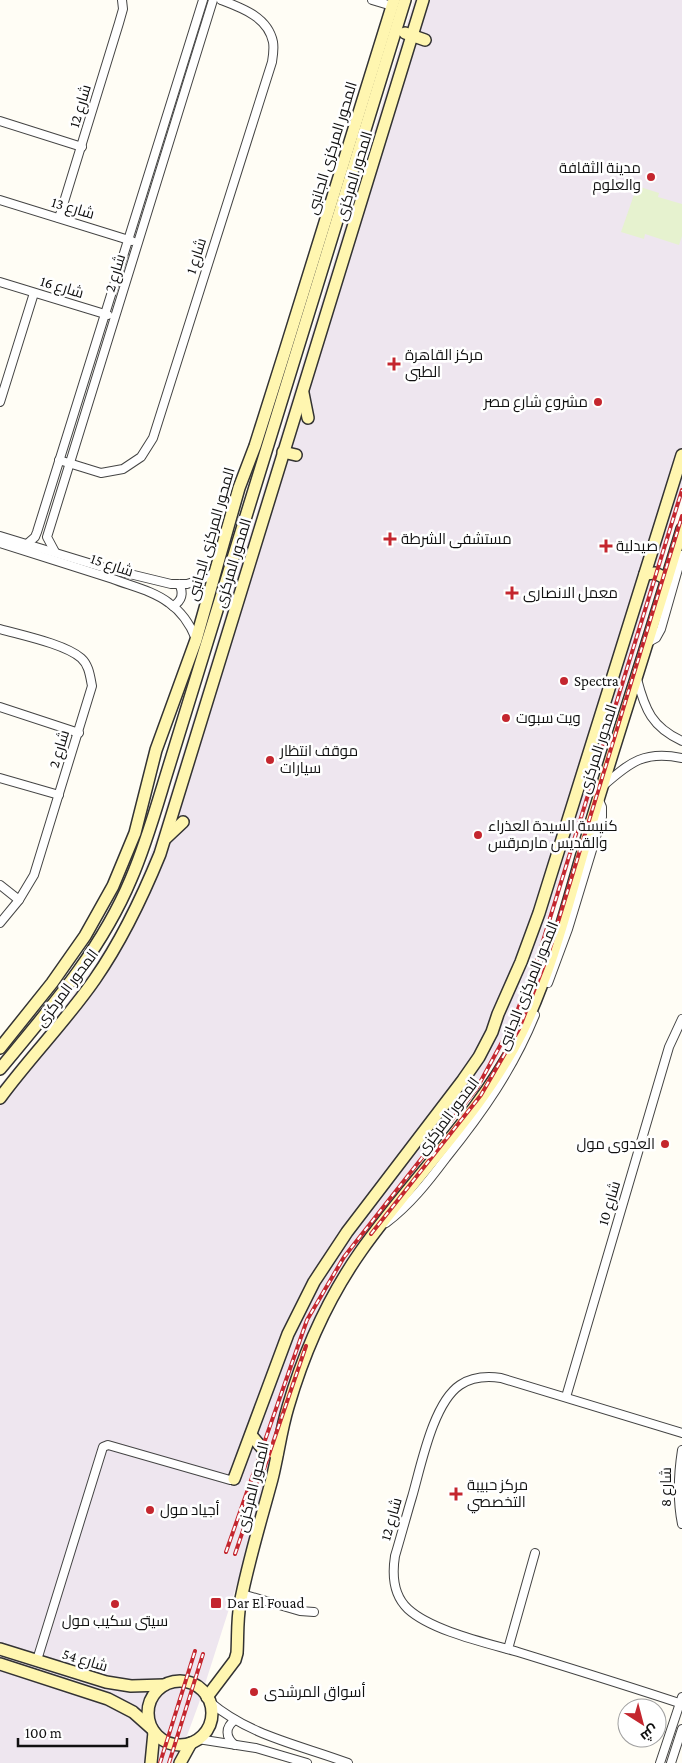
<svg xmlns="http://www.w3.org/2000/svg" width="682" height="1763" viewBox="0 0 682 1763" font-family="'Crimson Pro',Cairo,serif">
<rect width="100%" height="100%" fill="#fffdf5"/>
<polygon fill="#eee6ef" points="414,0 682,0 682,498 612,730 541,954 523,1007 497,1059 436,1143 374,1222 349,1267 321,1326 302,1380 199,1703 177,1763 0,1763 0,1085 62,1010 96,964 118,927 141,879 157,837"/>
<polygon fill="#e6f2cf" points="637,186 659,193 658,197 682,204 682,236 679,245 645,234 644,239 621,232"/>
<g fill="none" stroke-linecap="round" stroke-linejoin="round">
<g stroke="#444" stroke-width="10">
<g id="street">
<polyline points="372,0 392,6"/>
<polyline points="0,121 82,147"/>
<polyline points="0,200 132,241"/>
<polyline points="59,218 119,23 123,9 122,0"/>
<polyline points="0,282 108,315"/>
<polyline points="0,402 34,293"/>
<path d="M 59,460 L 101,473 L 123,469 L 141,457 L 153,438 L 272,62 C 273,56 274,48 273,42 C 268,17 242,8 221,0"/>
<polyline points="0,536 105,568 171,584 187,584 203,579 215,572"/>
<path d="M 0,543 C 38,555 75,567 113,579 C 131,586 154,591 169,603 C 182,612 190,624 196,639"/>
<polyline points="27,544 35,537 37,532 203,0"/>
<polyline points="55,552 47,537 213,0"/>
<path d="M 173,606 C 182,601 184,593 179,584"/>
<path d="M 0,629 C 21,635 65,644 81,658 C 89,665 90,676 92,686 L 34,875 L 19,900 L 0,923"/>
<polyline points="647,643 656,638 661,629 682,555"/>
<path d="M 637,679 C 645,710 652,727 682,741"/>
<polyline points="0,707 79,733"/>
<polyline points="0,778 59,795"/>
<path d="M 603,786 C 630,762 645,750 682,758"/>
<polyline points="0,885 19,900"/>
<polyline points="548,983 568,929 602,817 602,807 598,798"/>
<path d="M 386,1223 C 410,1205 428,1182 446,1158 C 483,1112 513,1069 535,1015"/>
<polyline points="566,1397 669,1047 682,1019"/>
<path d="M 682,1433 L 501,1378 C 487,1376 472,1377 460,1385 C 433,1403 421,1466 412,1497 C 406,1517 401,1536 395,1556 C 392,1575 393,1595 408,1609 C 432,1631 487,1643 518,1652 C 573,1669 628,1686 682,1704"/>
<path d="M 682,1450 C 678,1476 677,1499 682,1524"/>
<polyline points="242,1594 300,1611 314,1612"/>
<polyline points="508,1649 535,1553"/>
<polyline points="37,1660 103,1447 108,1445 230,1480 234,1479"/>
<path d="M 210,1702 C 250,1736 300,1745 348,1763"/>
<polyline points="198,1739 256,1748 307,1763"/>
<path d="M 235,1745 C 225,1737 225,1727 235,1720"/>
<polyline points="660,1763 682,1697"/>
<polyline points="671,1763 682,1729"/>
</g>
</g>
<g stroke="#333" stroke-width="14">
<g id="secondary">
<polyline points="405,33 425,40"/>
<polyline points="303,393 308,418"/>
<polyline points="283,452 296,455"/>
<polyline points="645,574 655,573 667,579"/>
<polyline points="166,838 183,822"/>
<polyline points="0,1048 52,983 85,936 113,886 135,833 156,750 196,640 239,488 255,446 285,351 394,0"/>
<path d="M 0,1069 C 49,1010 101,951 131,879 C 145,847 155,812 165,779 L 405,0"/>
<path d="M 0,1098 C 30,1057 66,1021 95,979 C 122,940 142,898 160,854 L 423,0"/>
<polyline points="251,1435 262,1448 277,1454"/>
<polyline points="234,1479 288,1334 314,1282 347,1232 463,1080 479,1057 492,1032 498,1014 521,962 539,913 682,455"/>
<polyline points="0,1649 106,1682 131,1686 164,1685"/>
<polyline points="0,1664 108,1699 133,1712 151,1728"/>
<circle cx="180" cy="1713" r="32"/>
<path d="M 207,1697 L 235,1660 L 237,1653 C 238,1636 237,1620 240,1604 C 248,1562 261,1520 272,1479 C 278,1455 281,1430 288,1407 C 304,1352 328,1298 361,1251 C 413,1177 480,1115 521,1033 C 556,962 574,876 598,800 C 626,709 655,620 682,529"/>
<polyline points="151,1763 154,1732"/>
<polyline points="180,1763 191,1743"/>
</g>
</g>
<use href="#street" stroke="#fff" stroke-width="8"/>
<use href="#secondary" stroke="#fff6b0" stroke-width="11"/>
<g stroke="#c4262e" stroke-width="4">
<g id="rail">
<polyline points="371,1234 481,1095 519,1029 548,955 682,516"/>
<polyline points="226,1552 307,1320 344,1257 477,1088 513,1022 538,957 682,490"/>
<polyline points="235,1554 306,1346"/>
<polyline points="160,1763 195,1651"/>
<polyline points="169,1763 203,1654"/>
</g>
</g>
<use href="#rail" stroke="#fff" stroke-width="2" stroke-dasharray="5.5" stroke-linecap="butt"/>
</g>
<g fill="#c4262e" stroke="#fff" stroke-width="2">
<circle cx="651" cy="177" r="5"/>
<path d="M391.5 356.5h5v5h5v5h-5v5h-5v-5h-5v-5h5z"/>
<circle cx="598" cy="402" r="5"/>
<path d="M387.5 531.5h5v5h5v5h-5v5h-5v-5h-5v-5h5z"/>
<path d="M603.5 538.5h5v5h5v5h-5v5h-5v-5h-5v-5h5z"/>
<path d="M509.5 585.5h5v5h5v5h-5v5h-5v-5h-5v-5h5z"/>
<circle cx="564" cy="681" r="5"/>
<circle cx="506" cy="718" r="5"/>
<circle cx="270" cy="760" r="5"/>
<circle cx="478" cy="835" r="5"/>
<circle cx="665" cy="1144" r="5"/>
<path d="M453.5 1486.5h5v5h5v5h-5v5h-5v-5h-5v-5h5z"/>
<circle cx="150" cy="1510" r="5"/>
<rect x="210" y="1597" width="12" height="12" rx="2.5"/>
<circle cx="115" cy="1604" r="5"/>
<circle cx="254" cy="1692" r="5"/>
</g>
<g text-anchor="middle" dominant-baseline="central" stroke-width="5" stroke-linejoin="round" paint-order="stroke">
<g font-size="15" fill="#111" stroke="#fff">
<text transform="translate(80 106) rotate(-73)">شارع 12</text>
<text transform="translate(332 148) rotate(-73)">المحور المركزى الجانبى</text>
<text transform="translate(354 176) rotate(-73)">المحور المركزى</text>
<text transform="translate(73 208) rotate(17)">شارع 13</text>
<text transform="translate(196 256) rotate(-72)">شارع 1</text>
<text transform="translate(115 273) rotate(-73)">شارع 2</text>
<text transform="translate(62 287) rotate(17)">شارع 16</text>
<text transform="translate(211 534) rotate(-74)">المحور المركزى الجانبى</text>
<text transform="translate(233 563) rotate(-73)">المحور المركزى</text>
<text transform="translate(112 565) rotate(19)">شارع 15</text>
<text transform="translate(59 749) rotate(-73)">شارع 2</text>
<text transform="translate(598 749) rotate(-72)">المحور المركزى</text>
<text transform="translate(528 986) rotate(-68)">المحور المركزى الجانبى</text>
<text transform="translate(67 988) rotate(-53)">المحور المركزى</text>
<text transform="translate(448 1116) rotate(-53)">المحور المركزى</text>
<text transform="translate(609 1203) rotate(-73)">شارع 10</text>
<text transform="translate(253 1487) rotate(-76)">المحور المركزى</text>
<text transform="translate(666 1487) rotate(-90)">شارع 8</text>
<text transform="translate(391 1519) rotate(-74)">شارع 12</text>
<text transform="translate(85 1660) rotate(17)">شارع 54</text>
</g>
<g font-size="15" fill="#111" stroke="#fff" text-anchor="start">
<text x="641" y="168" text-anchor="end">مدينة الثقافة<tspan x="641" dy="17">والعلوم</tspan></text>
<text x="405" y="355">مركز القاهرة<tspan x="405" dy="17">الطبى</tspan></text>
<text x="588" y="402" text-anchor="end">مشروع شارع مصر</text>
<text x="401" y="539">مستشفى الشرطة</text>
<text x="616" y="546">صيدلية</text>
<text x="523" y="593">معمل الانصارى</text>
<text x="574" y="681">Spectra</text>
<text x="516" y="718">ويت سبوت</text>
<text x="280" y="751">موقف انتظار<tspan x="280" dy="17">سيارات</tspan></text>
<text x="488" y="826">كنيسة السيدة العذراء<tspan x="488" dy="17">والقديس مارمرقس</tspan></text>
<text x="655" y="1144" text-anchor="end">العدوى مول</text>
<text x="467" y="1485">مركز حبيبة<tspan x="467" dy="17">التخصصي</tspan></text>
<text x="160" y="1510">أجياد مول</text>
<text x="227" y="1603">Dar El Fouad</text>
<text x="115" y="1621" text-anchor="middle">سيتى سكيب مول</text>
<text x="264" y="1692">أسواق المرشدى</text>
</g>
</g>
<g transform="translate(642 1723) rotate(144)"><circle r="24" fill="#ffffff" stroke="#a0a0a0"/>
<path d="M0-4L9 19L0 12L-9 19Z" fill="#c4262e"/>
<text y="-8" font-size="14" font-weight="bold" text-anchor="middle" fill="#111111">ش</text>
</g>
<path d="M18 1738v8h109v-8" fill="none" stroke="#111111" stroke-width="2.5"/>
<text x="25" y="1738" font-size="15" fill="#111111" stroke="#ffffff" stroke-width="4" paint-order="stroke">100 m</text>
</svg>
